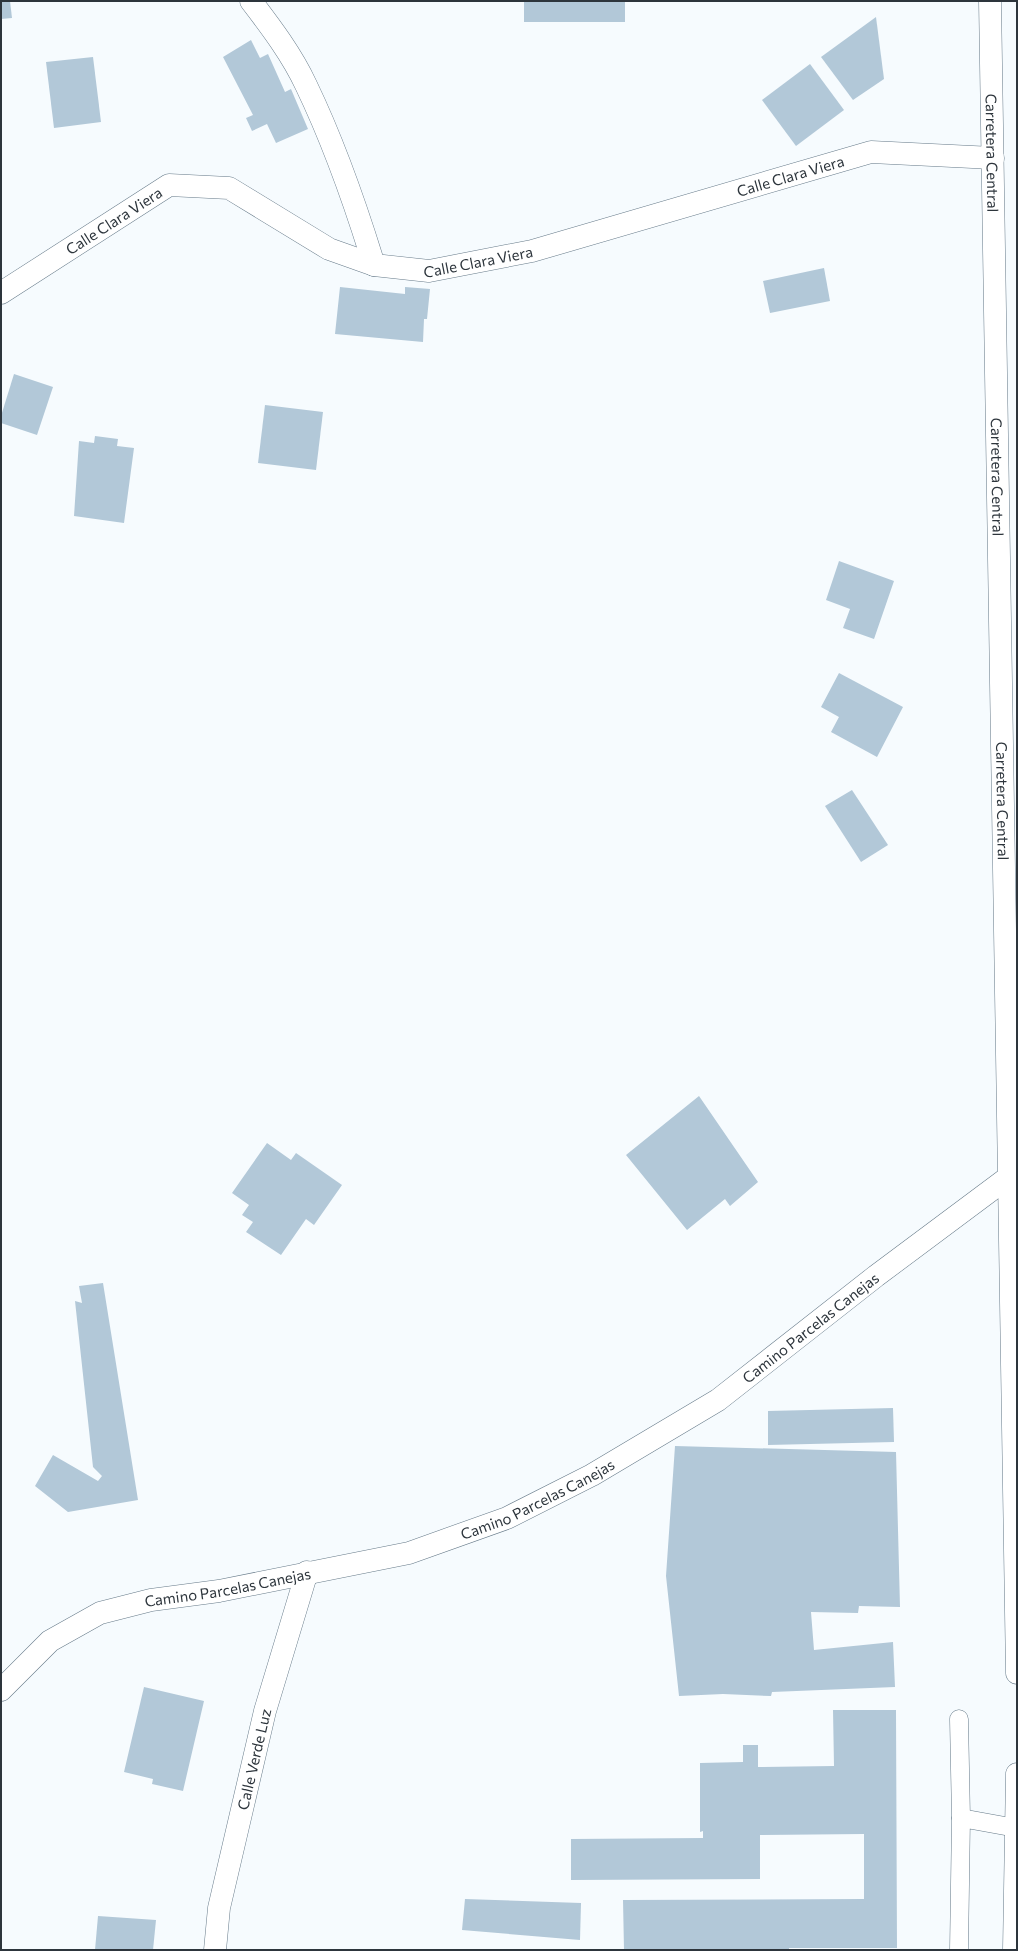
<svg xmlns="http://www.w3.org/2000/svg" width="1018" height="1951" viewBox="0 0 1018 1951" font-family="Commissioner,sans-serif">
<rect width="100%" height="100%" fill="#f6fbfe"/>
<g fill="#b2c8d8">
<polygon points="1,1 10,1 12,18 1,19"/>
<rect x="524" y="1" width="101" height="21"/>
<polygon points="876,17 884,79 853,100 821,57"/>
<polygon points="251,40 260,58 268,54 285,92 291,89 308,129 276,143 267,124 252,131 246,118 253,115 223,57"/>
<polygon points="93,57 101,122 54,128 46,62"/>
<polygon points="810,64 844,110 796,146 762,100"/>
<polygon points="824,268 830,301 770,313 763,281"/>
<polygon points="340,287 405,294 405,287 430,289 427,319 424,319 423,342 335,334"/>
<polygon points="14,374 53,387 37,435 1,423 1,416"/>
<polygon points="265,405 323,412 316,470 258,463"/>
<polygon points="95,436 118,439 117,446 134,448 124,523 74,516 79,441 94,443"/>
<polygon points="839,561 894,581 874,639 843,628 850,609 826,600"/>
<polygon points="839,673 903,707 877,757 831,732 839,717 821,707"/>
<polygon points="852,790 888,845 861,862 825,806"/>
<polygon points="699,1096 758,1182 730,1206 725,1199 687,1230 626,1155"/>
<polygon points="267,1143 291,1160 296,1153 342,1185 314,1225 306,1219 281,1255 246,1232 253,1222 242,1215 249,1205 232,1193"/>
<polygon points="103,1283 138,1500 68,1512 35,1486 53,1455 98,1481 102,1476 93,1467 75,1301 82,1303 79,1286"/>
<polygon points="893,1408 894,1442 768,1445 768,1411"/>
<polygon points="675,1446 896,1452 900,1607 859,1606 858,1613 811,1612 814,1650 893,1642 895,1687 772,1692 771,1696 723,1694 679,1696 666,1576"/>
<polygon points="144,1687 204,1701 183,1791 152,1784 153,1779 124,1772"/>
<polygon points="833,1710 896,1710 897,1948 789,1948 789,1950 624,1950 623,1900 864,1899 864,1834 760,1835 760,1879 571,1880 571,1839 703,1838 703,1831 700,1832 700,1763 743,1762 743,1745 758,1745 758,1767 834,1766"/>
<polygon points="465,1899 581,1903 580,1940 462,1930"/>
<polygon points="98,1916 156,1920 153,1950 95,1950"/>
</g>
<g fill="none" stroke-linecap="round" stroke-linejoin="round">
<g stroke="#667a89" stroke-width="19">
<g id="lane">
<polyline points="959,1719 961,1818"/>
<polyline points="959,1950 961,1818 1016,1828"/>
</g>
</g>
<g stroke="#667a89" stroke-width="23">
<g id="street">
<path d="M 251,1 C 271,27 292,55 306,85 C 334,143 355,203 374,265"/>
<path id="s1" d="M 1,293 L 169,185 L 229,188 L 329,249 L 374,265 L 429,271 L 532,251 L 871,152 L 993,158"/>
<path id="s2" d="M 1,1690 L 50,1641 L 100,1613 L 151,1600 L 219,1591 L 409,1553 L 507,1518 L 592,1475 L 718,1400 L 876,1276 L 1010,1176 L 1017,1175"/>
<path id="s3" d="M 215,1950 L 219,1908 L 265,1711 L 307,1572"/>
</g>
</g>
<g stroke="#667a89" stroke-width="23">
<g id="highway">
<path id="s4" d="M 990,1 L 1017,1673"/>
<polyline points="1014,1950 1017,1774"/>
</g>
</g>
<use href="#lane" stroke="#fff" stroke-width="18"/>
<use href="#street" stroke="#fff" stroke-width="22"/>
<use href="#highway" stroke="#fff" stroke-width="22"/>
</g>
<g text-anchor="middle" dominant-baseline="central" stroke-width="3.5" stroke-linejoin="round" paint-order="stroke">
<g font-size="15" fill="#2d353c" stroke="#f6fbfe">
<text stroke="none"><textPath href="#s4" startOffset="152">Carretera Central</textPath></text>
<text stroke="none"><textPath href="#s1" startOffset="854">Calle Clara Viera</textPath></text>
<text stroke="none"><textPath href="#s1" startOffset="134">Calle Clara Viera</textPath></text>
<text stroke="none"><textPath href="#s1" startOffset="530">Calle Clara Viera</textPath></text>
<text stroke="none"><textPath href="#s4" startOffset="476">Carretera Central</textPath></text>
<text stroke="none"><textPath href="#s4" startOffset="800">Carretera Central</textPath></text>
<text stroke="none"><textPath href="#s2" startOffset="905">Camino Parcelas Canejas</textPath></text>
<text stroke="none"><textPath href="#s2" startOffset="581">Camino Parcelas Canejas</textPath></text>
<text stroke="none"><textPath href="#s2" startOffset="257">Camino Parcelas Canejas</textPath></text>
<text stroke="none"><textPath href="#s3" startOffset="195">Calle Verde Luz</textPath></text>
</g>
</g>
<rect width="1018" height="1951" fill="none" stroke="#2d353c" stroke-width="4"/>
</svg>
